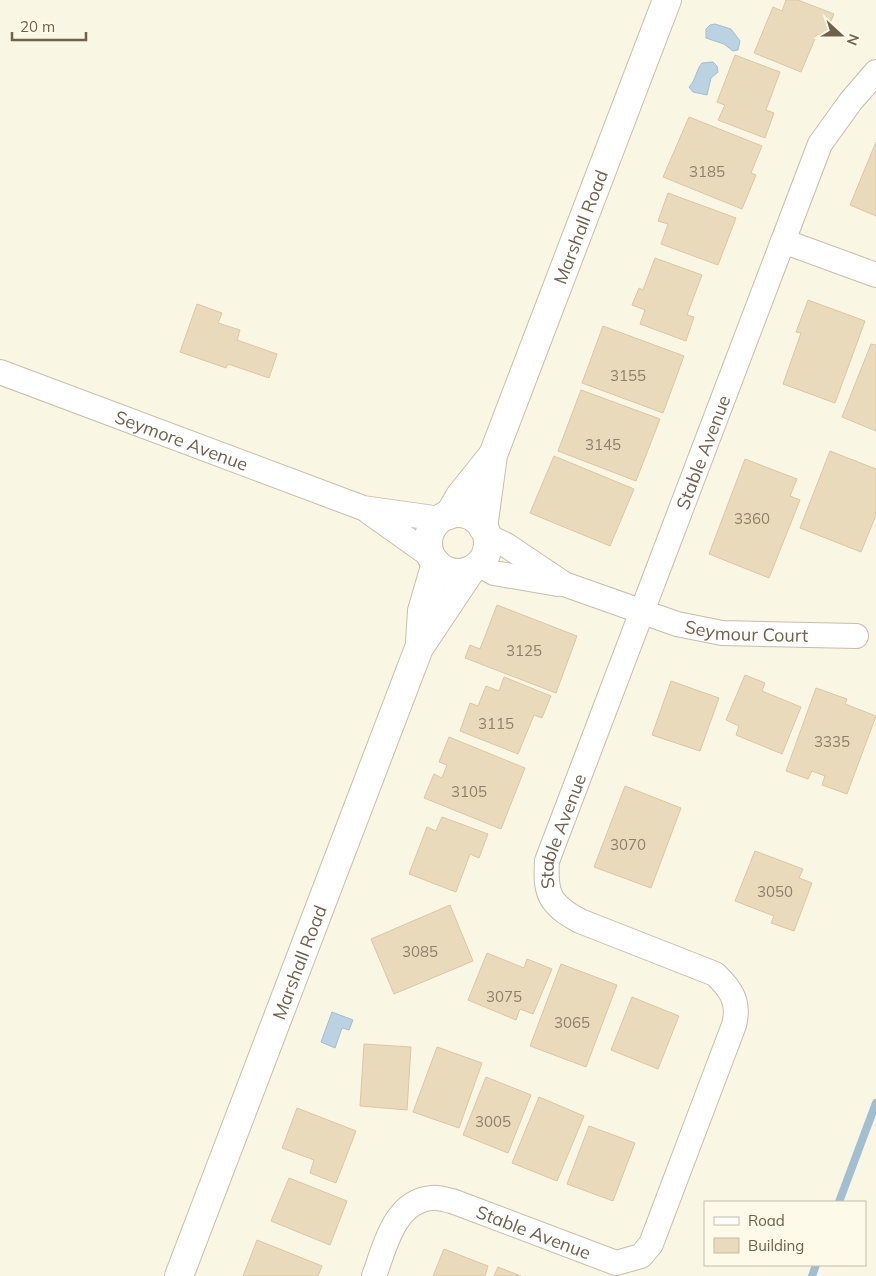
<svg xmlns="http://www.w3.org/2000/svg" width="876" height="1276" viewBox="0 0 876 1276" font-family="Mulish,sans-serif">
<rect width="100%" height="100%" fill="#f9f6e4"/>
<g fill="#bad2e1" stroke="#a2bed1">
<polygon points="715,24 731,29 740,41 738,50 733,51 724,44 706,38 706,29 710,25"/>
<path d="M 713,62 L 717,66 L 718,72 L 711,78 L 707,95 L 693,92 L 689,87 C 696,80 696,70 702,63 Z"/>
<polygon points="332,1012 353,1020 349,1030 342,1028 335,1048 321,1042"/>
</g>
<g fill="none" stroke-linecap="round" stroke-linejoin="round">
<g stroke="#a2bed1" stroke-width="8">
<polyline points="839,1202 876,1103"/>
<polyline points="812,1276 816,1265"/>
</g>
</g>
<g fill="#eadabc" stroke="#ddc6a0">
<polygon points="786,0 798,0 834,14 824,37 817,34 801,72 754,53 773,7 782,11"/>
<polygon points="735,55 780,72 766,110 774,113 765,138 718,120 725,105 717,102"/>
<polygon points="689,117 762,146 751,173 756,175 742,209 663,177"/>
<polygon points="876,142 876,216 850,205"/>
<polygon points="668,193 736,218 718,265 661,244 668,224 658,221"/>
<polygon points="655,258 702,275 687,315 694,317 686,341 640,324 645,310 632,305 639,288 643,290"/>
<polygon points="808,300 865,321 835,403 783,384 801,333 796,332"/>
<polygon points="197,304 222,313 218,323 240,330 237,340 277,354 269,378 228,364 226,368 180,352"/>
<polygon points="603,326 684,356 663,413 582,383"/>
<polygon points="871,344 876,345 876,431 842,417"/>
<polygon points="581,390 660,419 636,481 558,451"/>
<polygon points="830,451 876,469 876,515 861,552 800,528"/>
<polygon points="554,456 634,489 610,546 530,513"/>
<polygon points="745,459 797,479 790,496 800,500 769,578 709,554"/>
<polygon points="497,605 577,636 556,693 465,658 470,645 480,649"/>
<polygon points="745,675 765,683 762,691 801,707 782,754 736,735 739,726 726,720"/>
<polygon points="504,677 551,696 542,718 534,715 518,754 460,731 470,703 478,706 486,686 499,691"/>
<polygon points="671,681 719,698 700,751 652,735"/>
<polygon points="816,688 847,699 845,704 876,716 847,794 822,785 825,776 812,771 808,779 786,771"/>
<polygon points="449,737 525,768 501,829 424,798 434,774 442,778 447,765 439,762"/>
<polygon points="625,786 681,808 651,888 594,867"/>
<polygon points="442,817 488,834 479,858 470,854 456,892 409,874 427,827 436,831"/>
<polygon points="755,851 803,869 799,878 812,883 794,931 771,923 774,916 735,901"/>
<polygon points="450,905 473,961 394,994 371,939"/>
<polygon points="487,953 524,968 527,959 552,969 533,1014 520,1009 516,1020 468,1000"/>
<polygon points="561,964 617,985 586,1067 530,1046"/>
<polygon points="632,997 679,1016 658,1069 611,1050"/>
<polygon points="364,1044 411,1047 407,1110 360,1106"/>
<polygon points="437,1047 482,1063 459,1128 413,1112"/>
<polygon points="486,1077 531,1095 508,1153 463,1135"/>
<polygon points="539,1097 584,1116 557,1181 512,1163"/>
<polygon points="297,1108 356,1131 336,1183 310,1173 314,1160 282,1148"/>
<polygon points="589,1126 635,1143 613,1201 567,1184"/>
<polygon points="289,1178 347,1201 330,1245 271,1221"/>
<polygon points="257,1240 322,1266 318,1276 243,1276"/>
<polygon points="444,1249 488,1266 485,1276 433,1276"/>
<polygon points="498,1267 521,1276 494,1276"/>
</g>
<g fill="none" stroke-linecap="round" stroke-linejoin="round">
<g stroke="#c7bda9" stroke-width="26">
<g id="street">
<polyline points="783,241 876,275"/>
<path id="s1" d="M 0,372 L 363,508 L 441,519"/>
<polyline points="369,512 431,556"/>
<path id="s2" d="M 487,536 L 506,545 L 564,584 L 677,624 L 722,633 L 856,636"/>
<polyline points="479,564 494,573 558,584"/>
<path id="s3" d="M 374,1276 C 385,1247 394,1201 432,1198 C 438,1197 446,1200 452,1201 L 616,1263 L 641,1256 L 651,1244 L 734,1025 C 740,1002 731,989 715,974 L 580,921 C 549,904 545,894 547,861 L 820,144 L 851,101 L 876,72"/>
</g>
</g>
<g stroke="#c9bfa7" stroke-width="30">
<g id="secondary">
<circle cx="458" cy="543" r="30"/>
<polyline points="449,515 460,496 492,456"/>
<path id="s4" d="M 483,528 L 493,455 L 667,0"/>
<polyline points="420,642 422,611 436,563"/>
<path id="s5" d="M 179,1276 L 419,648 L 471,570"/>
</g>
</g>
<use href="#street" stroke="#fff" stroke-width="24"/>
<use href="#secondary" stroke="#fff" stroke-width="28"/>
</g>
<g text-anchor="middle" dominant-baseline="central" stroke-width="4.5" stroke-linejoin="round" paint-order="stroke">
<g font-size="15" fill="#8e7f68">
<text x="707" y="171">3185</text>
<text x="628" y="375">3155</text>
<text x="603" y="444">3145</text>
<text x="752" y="518">3360</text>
<text x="524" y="650">3125</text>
<text x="496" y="723">3115</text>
<text x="832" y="741">3335</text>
<text x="469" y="791">3105</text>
<text x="628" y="844">3070</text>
<text x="775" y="891">3050</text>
<text x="420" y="951">3085</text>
<text x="504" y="996">3075</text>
<text x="572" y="1022">3065</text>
<text x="493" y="1121">3005</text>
</g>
<g font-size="18" fill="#6f614c" stroke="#fdfae9">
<text stroke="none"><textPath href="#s4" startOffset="318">Marshall Road</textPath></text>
<text stroke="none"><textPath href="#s1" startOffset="194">Seymore Avenue</textPath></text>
<text stroke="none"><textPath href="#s3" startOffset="1290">Stable Avenue</textPath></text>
<text stroke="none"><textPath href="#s2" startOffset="281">Seymour Court</textPath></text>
<text stroke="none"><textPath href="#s3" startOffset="885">Stable Avenue</textPath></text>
<text stroke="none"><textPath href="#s5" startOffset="336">Marshall Road</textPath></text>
<text stroke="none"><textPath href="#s3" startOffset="211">Stable Avenue</textPath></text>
</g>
</g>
<rect x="704" y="1201" width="162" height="65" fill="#fdfae9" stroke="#c4bdaa"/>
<rect x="714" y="1217" width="25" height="8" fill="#ffffff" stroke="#c4bdaa"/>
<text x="748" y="1226" font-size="15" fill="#6f614c">Road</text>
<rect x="714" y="1238" width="25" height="15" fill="#eadabc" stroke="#c4bdaa"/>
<text x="748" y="1251" font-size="15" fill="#6f614c">Building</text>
<g transform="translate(841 35) rotate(111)" stroke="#fdfae9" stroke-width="4" paint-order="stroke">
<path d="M0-4L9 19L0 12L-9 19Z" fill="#6f614c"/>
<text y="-8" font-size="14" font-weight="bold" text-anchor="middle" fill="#6f614c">N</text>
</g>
<path d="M12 32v8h74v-8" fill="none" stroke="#6f614c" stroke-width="2.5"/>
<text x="20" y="32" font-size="15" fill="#6f614c" stroke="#fdfae9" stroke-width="4" paint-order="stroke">20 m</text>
</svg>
